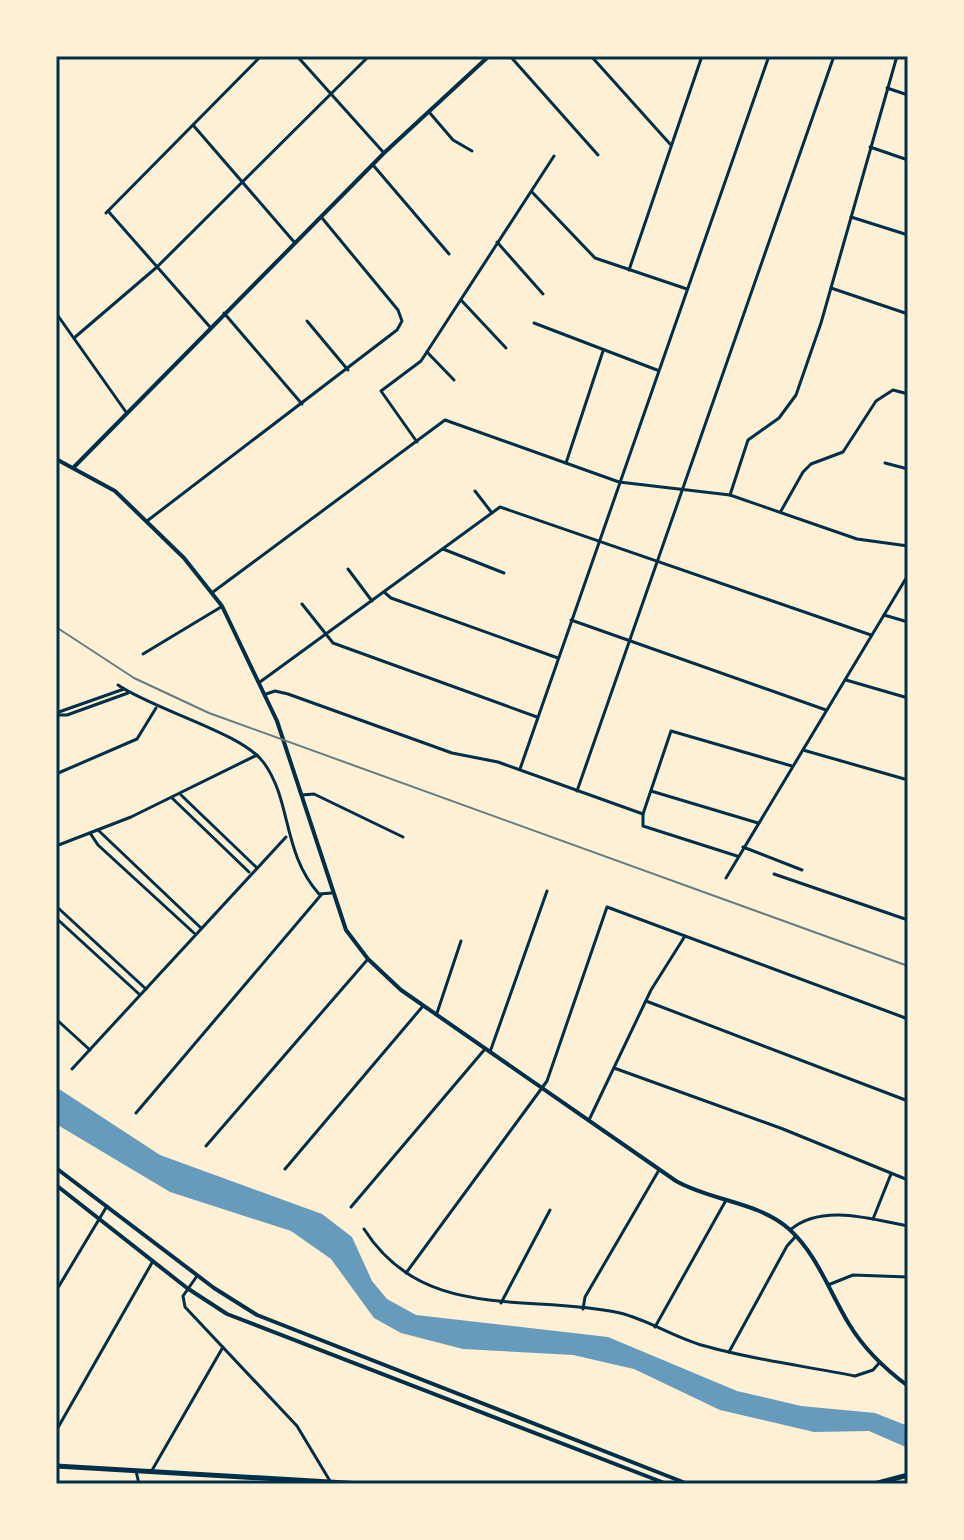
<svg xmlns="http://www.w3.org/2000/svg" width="964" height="1540" viewBox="0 0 964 1540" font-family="Overpass,sans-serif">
<rect width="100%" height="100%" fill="#fdf0d5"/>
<polygon fill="#669bbc" points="56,1087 160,1155 322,1214 352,1237 372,1281 387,1299 416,1315 608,1337 737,1391 801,1406 875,1413 908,1426 908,1448 869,1431 814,1432 720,1410 634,1369 573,1355 463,1349 401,1333 374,1318 331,1259 291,1231 170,1192 56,1124"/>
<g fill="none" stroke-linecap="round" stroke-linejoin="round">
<g stroke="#003049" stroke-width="3">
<polyline points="297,56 384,153"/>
<polyline points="510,56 598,155"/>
<polyline points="591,56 670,144"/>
<polyline points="887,88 908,95"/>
<polyline points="429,112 453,140 472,151"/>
<polyline points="193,125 295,243"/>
<polyline points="870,147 908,160"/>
<polyline points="373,165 449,254"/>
<polyline points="532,192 595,258 687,289"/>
<polyline points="108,211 210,327"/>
<polyline points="106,213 261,56"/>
<polyline points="851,217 908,235"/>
<polyline points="497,242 543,294"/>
<polyline points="629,270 702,56"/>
<polyline points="831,288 908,314"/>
<polyline points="461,300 506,348"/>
<polyline points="56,313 126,412"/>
<polyline points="224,313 302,404"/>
<polyline points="307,321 348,370"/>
<polyline points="534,323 657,370"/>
<polyline points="74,338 157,267 369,56"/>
<polyline points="427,352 454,380"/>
<polyline points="417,442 381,391 421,361 554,156"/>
<polyline points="566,463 603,351"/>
<polyline points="885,463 908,469"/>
<polyline points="475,491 492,513"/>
<polyline points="730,495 748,440 779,418 796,395 821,323 897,56"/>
<polyline points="781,511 803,472 811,464 843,452 876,401 893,390 908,394"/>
<polyline points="147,521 397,330 402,321 398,310 322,218"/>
<polyline points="443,549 504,573"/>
<polyline points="348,569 372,601"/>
<polyline points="213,592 445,420 619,482 730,495 857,539 908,546"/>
<polyline points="384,592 391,598 558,658"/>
<polyline points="302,604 333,643 537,717"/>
<polyline points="884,615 908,622"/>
<polyline points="571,620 826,710"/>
<polyline points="143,654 221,607"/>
<polyline points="846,680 908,698"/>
<polyline points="260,682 500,507 871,635"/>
<path d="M 118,685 C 154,710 243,733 264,763 C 292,802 282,852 319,894 L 332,893"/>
<polyline points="266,694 275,691 288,694 452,753 498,762 643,814"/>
<polyline points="56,713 124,689"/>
<polyline points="56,715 67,715 128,693"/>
<polyline points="803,750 908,780"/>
<polyline points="520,769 769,56"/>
<polyline points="56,774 137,739 156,708"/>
<polyline points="577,791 834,56"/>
<polyline points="651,791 758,823"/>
<polyline points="181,795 256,867"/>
<polyline points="302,795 314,794 403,837"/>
<polyline points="172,798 249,872"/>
<polyline points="98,830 201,928"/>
<polyline points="90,833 98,845 194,933"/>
<polyline points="56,846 131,817 257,755"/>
<polyline points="743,847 802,870"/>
<polyline points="737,856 643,826 643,814 671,731 792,766"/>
<polyline points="774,874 908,920"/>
<polyline points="726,878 908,575"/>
<polyline points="56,906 146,989"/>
<polyline points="56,918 139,994"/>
<polyline points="646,1001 908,1101"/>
<polyline points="437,1013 461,941"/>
<polyline points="56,1019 90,1050"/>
<polyline points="490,1052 547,891"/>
<polyline points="614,1068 783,1129 908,1180"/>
<polyline points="72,1069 286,837"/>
<polyline points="136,1113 321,895"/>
<polyline points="589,1120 651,990 685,936"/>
<polyline points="206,1146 368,959"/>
<polyline points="285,1169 423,1006"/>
<polyline points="351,1207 485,1049"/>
<polyline points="873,1219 891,1174"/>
<path d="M 364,1229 C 424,1323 527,1293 620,1313 C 649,1320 675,1338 705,1346 C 754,1360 805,1366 855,1376 L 873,1370 L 880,1362"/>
<path d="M 790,1230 C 821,1203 872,1219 908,1226"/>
<polyline points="406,1273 547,1081 607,907 908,1019"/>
<polyline points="197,1276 183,1296 185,1307 297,1426 330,1481"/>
<polyline points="828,1285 853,1275 908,1277"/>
<polyline points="56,1291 107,1206"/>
<polyline points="501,1303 550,1210"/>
<polyline points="583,1309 585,1297 659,1170"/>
<polyline points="655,1327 725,1202"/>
<polyline points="729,1352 787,1246 796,1236"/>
<polyline points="56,1431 153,1261"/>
<polyline points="136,1471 139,1484"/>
<polyline points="151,1472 223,1347"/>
</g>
<g stroke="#003049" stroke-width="4">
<path d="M 56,459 L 115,491 L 184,558 L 222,606 L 277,721 L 346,930 L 368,959 L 401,990 L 676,1181 C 711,1201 759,1202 789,1229 C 817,1254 830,1293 849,1324 C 864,1349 885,1369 908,1386"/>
<polyline points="74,467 384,153 489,56"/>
<polyline points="56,1168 214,1288 257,1315 688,1484"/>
<polyline points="56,1185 187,1288 227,1314 667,1484"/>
</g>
<g stroke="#003049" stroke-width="5">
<polyline points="56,1466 363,1484"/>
<polyline points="790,1484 827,1484"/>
<polyline points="874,1484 908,1475"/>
</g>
<polyline stroke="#657d81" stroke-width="2" points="56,627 134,678 209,713 908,966"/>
</g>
<rect width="964" height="1540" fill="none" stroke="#fdf0d5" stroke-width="116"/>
<rect x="58" y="58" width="848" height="1424" fill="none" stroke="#003049" stroke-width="3"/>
</svg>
